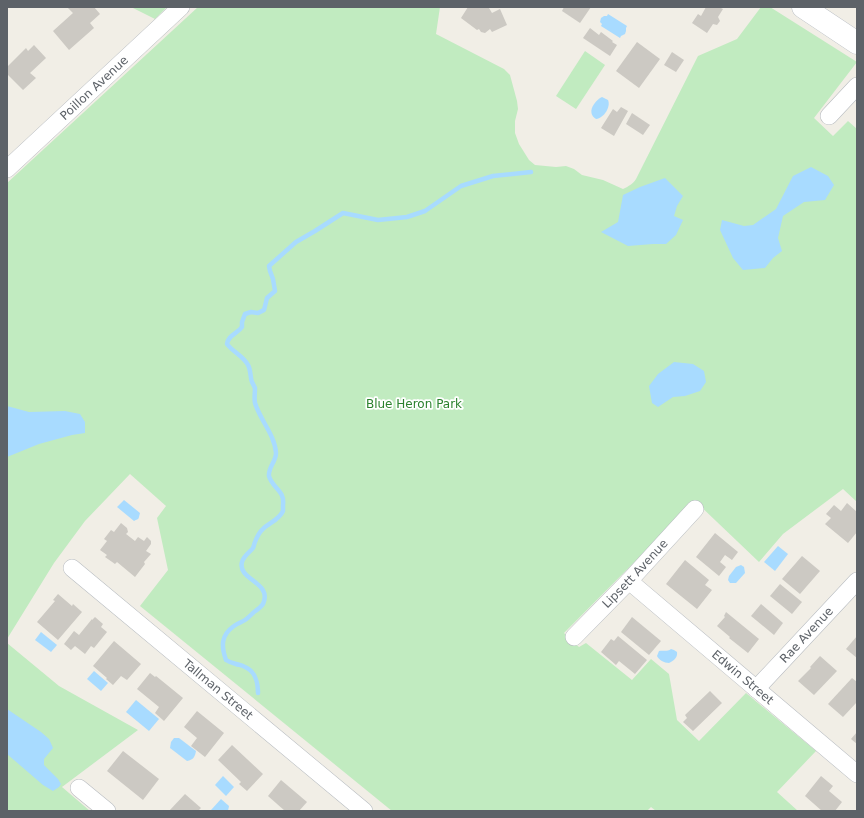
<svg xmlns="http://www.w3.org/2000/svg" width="864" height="818" viewBox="0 0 864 818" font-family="'DejaVu Sans',sans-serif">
<rect width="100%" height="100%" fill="#f1eee6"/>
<g fill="#c1ebc0">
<polygon points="131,7 167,7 155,19"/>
<path d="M 198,7 L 440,7 L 436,34 L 504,69 L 510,75 L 517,101 L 518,109 L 515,121 L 515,133 L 519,144 L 529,160 L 535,165 L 556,167 L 566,166 L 574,169 L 582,175 L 603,180 L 623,189 C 629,186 633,184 636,179 L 698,56 L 737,39 L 761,7 L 770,7 L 857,62 L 814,118 L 833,136 L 848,121 L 857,129 L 857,502 L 843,489 L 783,534 L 759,562 L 695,501 L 564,633 L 579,647 L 586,643 L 632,680 L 651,659 L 669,674 L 677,720 L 699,741 L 746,693 L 816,751 L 777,792 L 798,811 L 656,811 L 651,807 L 647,811 L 392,811 L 140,606 L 168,570 L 157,518 L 166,506 L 130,474 L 85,521 L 54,563 L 7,639 L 7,183 Z"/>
<polygon points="585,51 605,65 576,109 556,96"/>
<polygon points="7,643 59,686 138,730 62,787 90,811 7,811"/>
</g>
<g fill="#a8dbff">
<polygon points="608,14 627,26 626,28 626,31 625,34 621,36 620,38 601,26 602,24 600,22 601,18 604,16 607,16"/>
<path d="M 602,97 L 608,100 C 611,107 604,118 596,119 C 586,113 594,101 602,97 Z"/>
<polygon points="811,167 828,176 834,185 825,200 804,202 783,216 778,238 782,251 773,258 765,268 743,270 733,258 720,230 722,220 744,226 753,225 776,209 793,176"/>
<polygon points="665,178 683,196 677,206 674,216 683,220 676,235 666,244 653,244 628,246 601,232 618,222 623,195 640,187"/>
<polygon points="674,362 693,364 704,371 706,382 700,391 685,396 673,397 658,407 652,403 649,386 658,374"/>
<polygon points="7,406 29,412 65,411 80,414 85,422 85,433 72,435 39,444 7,457"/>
<path d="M 124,500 L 140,513 C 138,520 140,518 134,521 L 117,507 Z"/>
<polygon points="778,546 788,554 775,571 764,562"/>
<polygon points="741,565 744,567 745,573 736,583 730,583 728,580 729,576 736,567"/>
<polygon points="41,632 57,645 51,652 35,640"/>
<path d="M 671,649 L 674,650 L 677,652 C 678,658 673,661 669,663 C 664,663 659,660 657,656 L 659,651 C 663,650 667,652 671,649 Z"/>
<polygon points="94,671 108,683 101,691 87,679"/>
<polygon points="136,700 159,719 149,731 126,712"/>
<polygon points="7,709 41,732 49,739 53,748 44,759 44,765 58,779 61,784 59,787 53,791 43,785 7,754"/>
<path d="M 174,738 L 179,738 L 196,751 C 195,757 193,760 187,761 L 170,748 L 171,742 Z"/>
<polygon points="223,776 234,787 226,796 215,785"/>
<polygon points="221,799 229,806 228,811 213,811 211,810"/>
</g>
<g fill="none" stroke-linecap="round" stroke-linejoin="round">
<path stroke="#a8dbff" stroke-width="4.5" d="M 258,693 C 258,683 255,671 245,667 C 242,665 239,665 236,664 C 232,663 229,662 226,660 C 221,646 221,635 234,626 C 238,623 242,622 245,620 C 248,618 251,615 254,612 C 257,610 261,607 263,604 C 273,582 237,580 242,562 C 244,555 250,552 253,548 C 254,546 254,544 255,542 C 257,537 259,532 263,529 C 269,523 279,520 283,511 C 283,510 283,506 283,505 C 285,490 272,488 269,476 C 268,467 276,462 276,453 C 275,435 260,420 255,403 C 254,398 255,393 255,388 C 254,386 253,384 252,382 C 250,377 251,370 248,365 C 243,356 233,352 227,344 C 228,335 237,334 242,327 L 242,322 L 245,314 L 251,312 L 258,313 L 264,310 L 267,298 L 275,291 L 273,279 L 270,271 L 269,266 L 296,242 L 315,231 L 343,213 L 378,220 L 407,217 L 425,211 L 461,186 L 493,176 L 531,172"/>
</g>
<g fill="#ccc9c3">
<polygon points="67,7 94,7 100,14 90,23 94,28 69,50 53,31 73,13"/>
<polygon points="468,7 488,7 489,8 492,13 500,9 507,25 492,32 490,29 485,33 481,32 479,29 477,30 461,18"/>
<polygon points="564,7 591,7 580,23 562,11"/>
<polygon points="706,7 719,7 723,9 718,17 720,21 717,25 713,24 707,33 692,23 698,14 701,16"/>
<polygon points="590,28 599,35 601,32 613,41 612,42 617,45 610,56 583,38"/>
<polygon points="637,42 660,59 639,88 616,71"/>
<polygon points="34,45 46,58 30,73 36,78 23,90 7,74 7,67 26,48 28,51"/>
<polygon points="672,52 684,60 676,72 664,65"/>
<polygon points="621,107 628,111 614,136 601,128 613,109 617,112"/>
<polygon points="632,113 650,125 643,135 626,124"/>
<polygon points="847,503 857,512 857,532 848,543 825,524 831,518 826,514 834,505 841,511"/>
<polygon points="121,523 127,528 128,532 126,534 135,541 138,537 144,541 147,537 151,541 151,544 146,551 151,554 144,562 145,564 135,577 117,562 115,564 105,557 107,555 100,550 107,541 104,539 111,530 114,532"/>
<polygon points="715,533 738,552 732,560 725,555 720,562 726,567 719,576 696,557"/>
<polygon points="802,556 820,571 800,594 782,579"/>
<polygon points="685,560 709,580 705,585 712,590 697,609 666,584"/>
<polygon points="780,584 802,602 792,614 770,596"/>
<polygon points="58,594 72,606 73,604 82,612 58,640 37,622 55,601 53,600"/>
<polygon points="761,604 783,623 774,635 751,616"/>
<polygon points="726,612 759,639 748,653 729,638 730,637 717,626 725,617 724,616"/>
<polygon points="95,617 103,624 101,627 107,632 94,648 91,646 85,654 75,646 71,650 64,644 74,631 79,635 92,619 92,620"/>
<polygon points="632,617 661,641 649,655 621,632"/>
<polygon points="618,636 647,660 635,674 619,661 616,665 601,652 611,639 614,641"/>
<polygon points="857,636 857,658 846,649"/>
<polygon points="114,641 141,664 127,680 121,676 113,685 106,679 107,678 93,666"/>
<polygon points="820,656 837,671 814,695 798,681 811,668 810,667"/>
<polygon points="150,673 155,677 156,676 183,698 164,721 155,713 159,707 137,689"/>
<polygon points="852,678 857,682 857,702 843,717 828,704"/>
<polygon points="710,691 722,703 693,731 683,722 687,718 685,715"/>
<polygon points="197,711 224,733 205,757 191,746 197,738 184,727"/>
<polygon points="857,732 857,744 851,739"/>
<polygon points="232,745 263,774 247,791 239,784 241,782 218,760"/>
<polygon points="123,751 159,779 143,800 107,771"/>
<polygon points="821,776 833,786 829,791 842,802 835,811 822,811 805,796"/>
<polygon points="281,780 307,802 299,811 285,811 268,796"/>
<polygon points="185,794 201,808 198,811 169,811"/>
</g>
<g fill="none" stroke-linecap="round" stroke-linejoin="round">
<g stroke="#b8bcc1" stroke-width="18">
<g id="minor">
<polyline points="829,116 857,86"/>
<path id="s1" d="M 7,169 L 181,7"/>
<path id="s2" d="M 72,568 L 364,811"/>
<path id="s3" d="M 629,581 L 857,774"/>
<path id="s4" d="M 574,637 L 629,581 L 695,509"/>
<path id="s5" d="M 756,689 L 857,581"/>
<polyline points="79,788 107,811"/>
</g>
</g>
<g stroke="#b9bdc3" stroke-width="23">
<polyline id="secondary" points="803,7 857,43"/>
</g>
<use href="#minor" stroke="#fff" stroke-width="17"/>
<use href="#secondary" stroke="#fff" stroke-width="22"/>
</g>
<g text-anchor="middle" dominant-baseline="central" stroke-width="3.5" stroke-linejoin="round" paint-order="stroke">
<g font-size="12" fill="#5d6268" stroke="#fff">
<text stroke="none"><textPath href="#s1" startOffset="119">Poillon Avenue</textPath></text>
<text stroke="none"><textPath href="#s4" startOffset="88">Lipsett Avenue</textPath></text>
<text stroke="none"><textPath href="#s5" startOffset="74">Rae Avenue</textPath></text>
<text stroke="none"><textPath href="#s3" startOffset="149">Edwin Street</textPath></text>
<text stroke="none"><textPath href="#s2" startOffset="190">Tallman Street</textPath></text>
</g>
<g font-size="12" fill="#2b812e" stroke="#fff">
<text x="414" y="404">Blue Heron Park</text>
</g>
</g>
<rect width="864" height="818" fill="none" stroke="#5d6268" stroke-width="16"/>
</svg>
